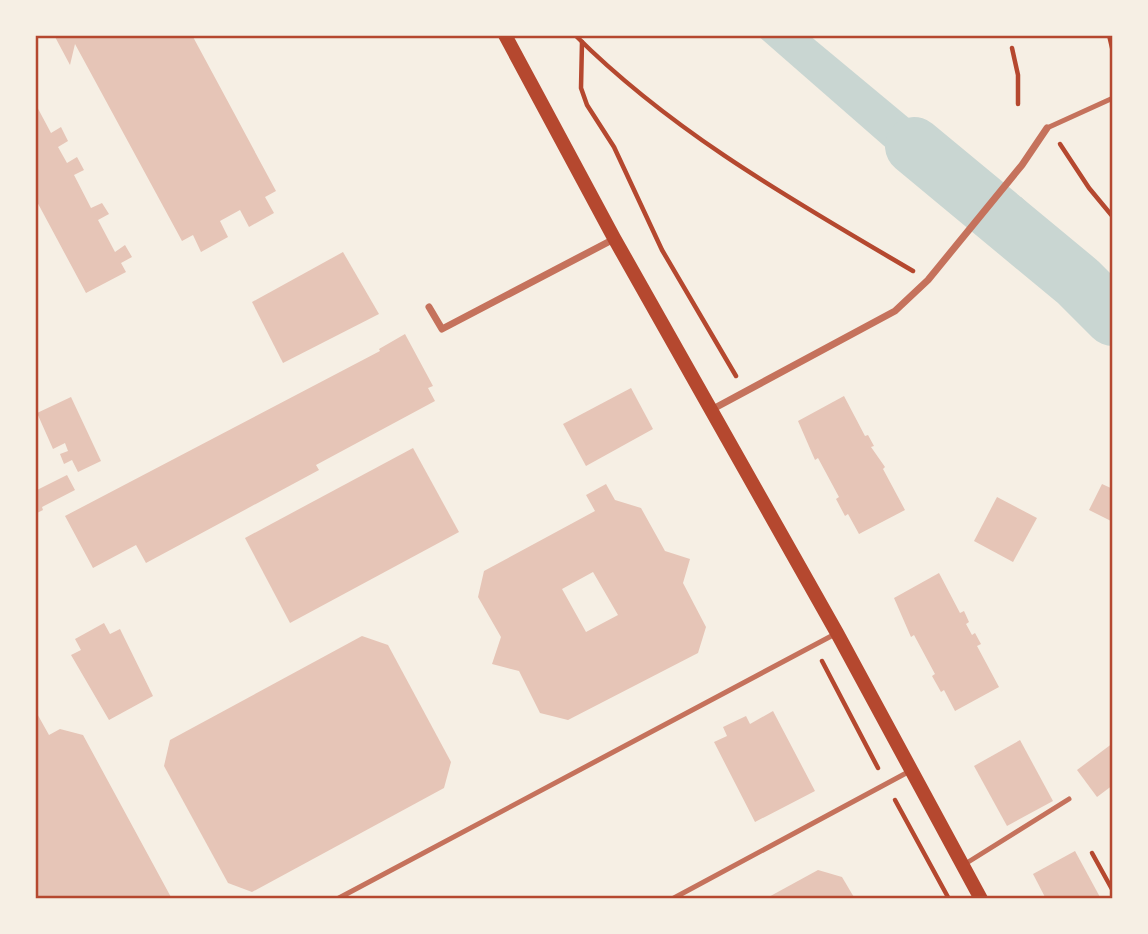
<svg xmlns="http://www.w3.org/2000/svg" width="1148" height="934" viewBox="0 0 1148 934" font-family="Figtree,sans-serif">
<rect width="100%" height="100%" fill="#f6efe4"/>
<g fill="#c9d6d2">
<polygon points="757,35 809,35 987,183 962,214"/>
<polygon points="1021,197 1113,289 1113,344 1045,280 985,240"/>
</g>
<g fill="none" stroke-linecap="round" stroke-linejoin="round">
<polyline stroke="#c9d6d2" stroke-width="58" points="914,146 1078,282 1113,317"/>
</g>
<g fill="#e6c5b7" fill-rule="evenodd">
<polygon points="54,35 192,35 276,191 265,197 274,213 249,227 240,210 220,221 228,237 201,252 193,235 182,241 75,44 70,65"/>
<polygon points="35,103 51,133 61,127 68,141 58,147 67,163 77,157 84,170 74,175 91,208 102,203 109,214 98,220 115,252 125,245 132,257 121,263 126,272 86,293 35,198"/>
<polygon points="343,252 379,314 283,363 252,302"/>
<polygon points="405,334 433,386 428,388 435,401 316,465 319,470 146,563 136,545 93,568 65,516 380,351 379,349"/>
<polygon points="631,388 653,429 586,466 563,424"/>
<polygon points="844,396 865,436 868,435 874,446 871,447 885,467 883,469 905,510 859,534 848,514 845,516 836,499 839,497 818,458 815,460 798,421"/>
<polygon points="71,397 101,461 78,472 72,460 64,464 60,454 68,451 65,443 53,449 37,413"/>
<polygon points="413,448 459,532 290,623 245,538"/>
<polygon points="67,475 75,490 42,507 43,510 35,514 35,491"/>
<path d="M 606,484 L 615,500 L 641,508 L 665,551 L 690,559 L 683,583 L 706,627 L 698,653 L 568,720 L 540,713 L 519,671 L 492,664 L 501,637 L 478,597 L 484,571 L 595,511 L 586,495 ZM 593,572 L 618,615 L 586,632 L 562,589 Z"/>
<polygon points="1102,484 1113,489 1113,522 1089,510"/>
<polygon points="997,497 1037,518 1013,562 974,541"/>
<polygon points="939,573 960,613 964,611 969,622 966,624 972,635 975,633 981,644 977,646 999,687 955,711 944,690 941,692 932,676 935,674 914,635 911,637 894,598"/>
<polygon points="104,623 110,634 120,629 153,696 109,720 71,655 81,650 75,639"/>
<polygon points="362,636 388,645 451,762 444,788 252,892 228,883 164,766 170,740"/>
<polygon points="35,710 49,735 60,729 83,735 172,899 35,899"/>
<polygon points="773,711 815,791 755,822 714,742 727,736 723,727 746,716 750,724"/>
<polygon points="1020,740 1053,801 1007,826 974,766"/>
<polygon points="1113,743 1113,785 1097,797 1077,770"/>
<polygon points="1075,851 1101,899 1046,899 1033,874"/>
<polygon points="818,870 842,877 855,899 765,899"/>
</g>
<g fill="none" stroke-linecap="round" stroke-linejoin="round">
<g stroke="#b5482f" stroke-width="4.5">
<path d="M 575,35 C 673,133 794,201 913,271"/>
<polyline points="1109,35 1113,52"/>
<polyline points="582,42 581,88 587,105 614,147 662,250 736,376"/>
<polyline points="1012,48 1018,75 1018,104"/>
<polyline points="1060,144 1089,188 1113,217"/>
<polyline points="822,661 878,768"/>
<polyline points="895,800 949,899"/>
<polyline points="1092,853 1113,891"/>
</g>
<g stroke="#c5725c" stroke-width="5">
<polyline points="1047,128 1113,98"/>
<polyline points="965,864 1069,799"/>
<polyline points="337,899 837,633"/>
<polyline points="672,899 910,771"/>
</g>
<g stroke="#c5725c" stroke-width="7">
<polyline points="429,307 442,329 614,239"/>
<polyline points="711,410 895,311 928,280 1022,165 1047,128"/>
</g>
<polyline stroke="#b5482f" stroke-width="14" points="505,35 614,238 837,633 981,899"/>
</g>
<rect width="1148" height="934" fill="none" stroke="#f6efe4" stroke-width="74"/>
<rect x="37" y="37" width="1074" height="860" fill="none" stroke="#b5482f" stroke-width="2.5"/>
</svg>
